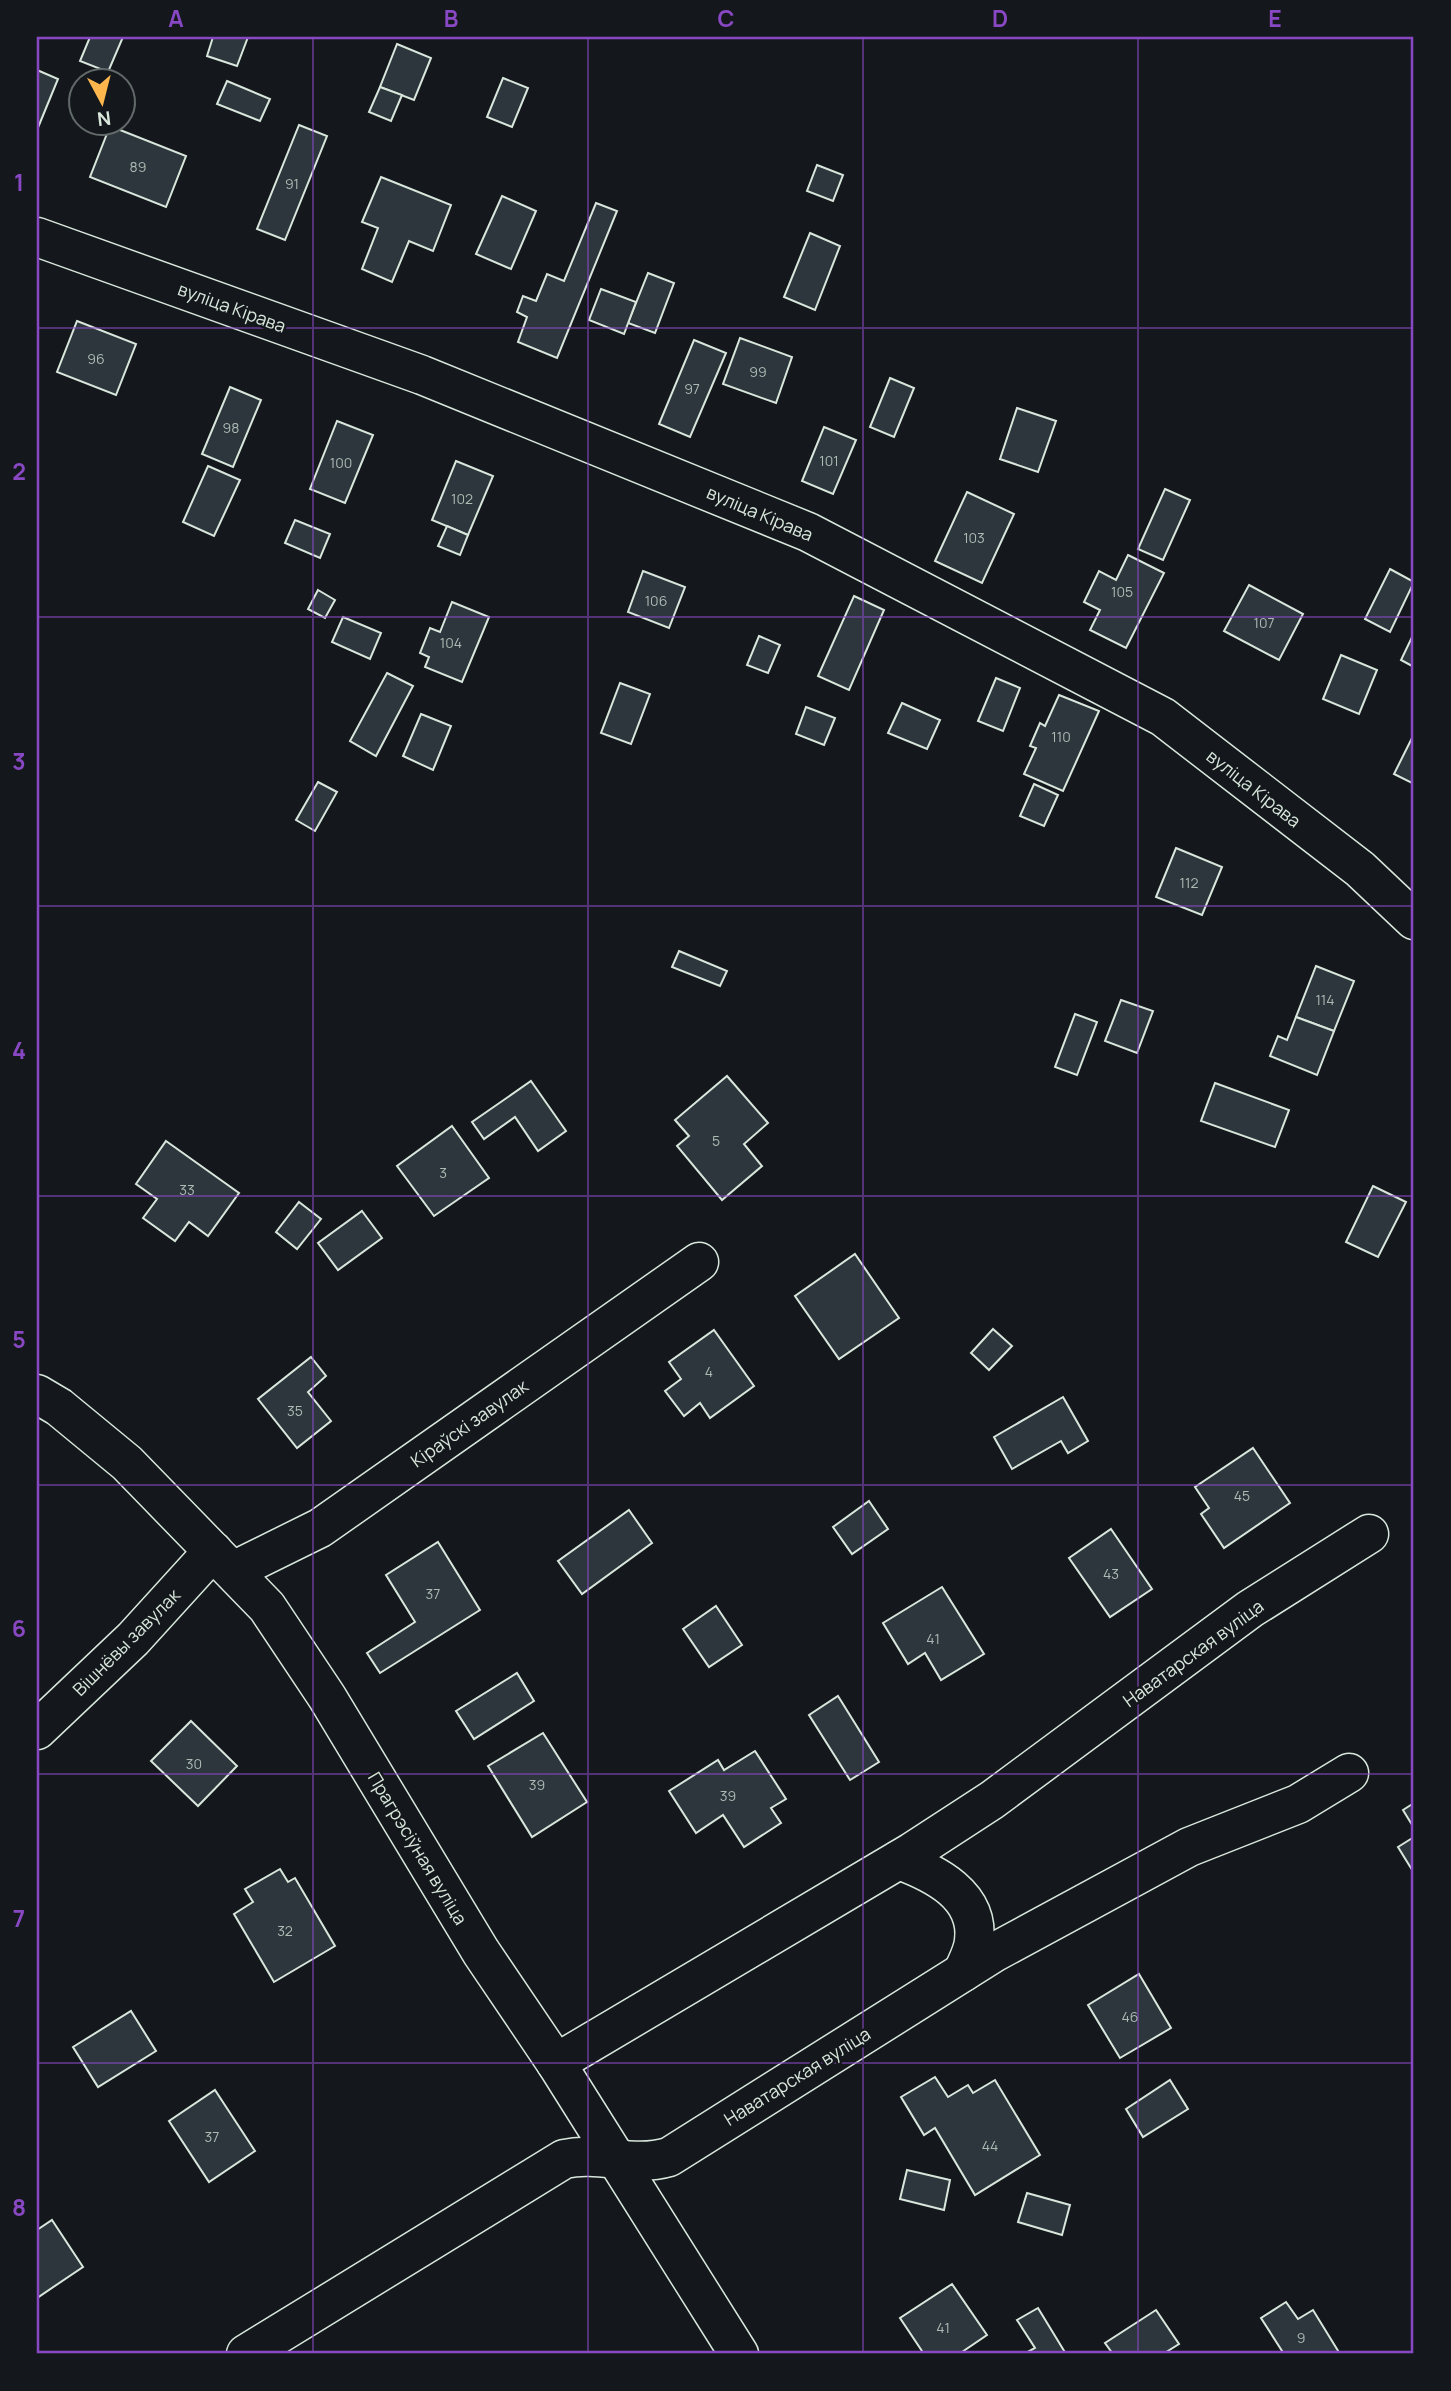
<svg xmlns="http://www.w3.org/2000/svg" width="1451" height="2391" viewBox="0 0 1451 2391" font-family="Manrope,sans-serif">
<rect width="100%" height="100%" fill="#14181c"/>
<g fill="#2c363c" stroke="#d8e6dc" stroke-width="2">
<polygon points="90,37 123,37 108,72 80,61"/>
<polygon points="213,37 248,37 237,66 207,56"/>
<polygon points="397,44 431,58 414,100 380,87"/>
<polygon points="37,70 58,79 37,130"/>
<polygon points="503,78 528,88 512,127 487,117"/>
<polygon points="227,81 270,99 260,121 217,104"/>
<polygon points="380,87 402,95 391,121 369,112"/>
<polygon points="299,125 327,136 285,240 257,229"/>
<polygon points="110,126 186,156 166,207 90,177"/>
<polygon points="817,165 843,175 833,201 807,191"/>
<polygon points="381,177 451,205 433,251 409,241 392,282 362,269 378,228 362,222"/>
<polygon points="502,196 536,211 511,269 476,254"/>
<polygon points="596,203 617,211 557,358 518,342 527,317 517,312 523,296 536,301 547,274 564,281"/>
<polygon points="810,233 840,246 815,310 784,297"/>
<polygon points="648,273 674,283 655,333 628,323"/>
<polygon points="601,289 636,302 624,334 589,320"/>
<polygon points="77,321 136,344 116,395 57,372"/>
<polygon points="740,338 792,357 776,403 723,384"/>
<polygon points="694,340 726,353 690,437 659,424"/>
<polygon points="890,378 914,388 894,437 870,427"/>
<polygon points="230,387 261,400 233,467 202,454"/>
<polygon points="1017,408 1056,421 1038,472 1000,459"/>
<polygon points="337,421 373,435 345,503 310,489"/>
<polygon points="824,427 856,440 833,494 802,481"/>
<polygon points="456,461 493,476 468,535 432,520"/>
<polygon points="208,466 240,480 214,536 183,522"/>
<polygon points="1165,489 1190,500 1163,560 1138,549"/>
<polygon points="967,492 1014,514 982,583 935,561"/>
<polygon points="295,520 330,534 320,558 285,543"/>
<polygon points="447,526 468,535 460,555 438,546"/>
<polygon points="1128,555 1164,573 1126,648 1090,630 1100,610 1084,602 1099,571 1116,580"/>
<polygon points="1390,569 1414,582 1390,632 1365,619"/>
<polygon points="643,571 685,587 669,628 628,612"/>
<polygon points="1249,585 1303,614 1279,660 1224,631"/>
<polygon points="318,590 335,600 325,618 308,609"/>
<polygon points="854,596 884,610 849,690 818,676"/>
<polygon points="452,602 489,617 462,682 425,667 429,657 420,653 430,628 440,632"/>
<polygon points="343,617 381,633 370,659 332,642"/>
<polygon points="1414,633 1414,667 1401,660"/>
<polygon points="759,636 780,645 768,673 747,665"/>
<polygon points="1341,655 1377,670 1359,714 1323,699"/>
<polygon points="387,673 413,686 376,756 350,741"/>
<polygon points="996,678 1020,688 1003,731 978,721"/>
<polygon points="620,683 650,694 631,744 601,733"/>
<polygon points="1059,695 1099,711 1063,791 1024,774 1036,748 1030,746 1040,723 1045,726"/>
<polygon points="902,703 940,720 927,749 888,733"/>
<polygon points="806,707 835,718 824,745 796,734"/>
<polygon points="421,714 451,726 433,770 403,756"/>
<polygon points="1414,734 1414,784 1394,774"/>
<polygon points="318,782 337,792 315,831 296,820"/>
<polygon points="1034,784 1058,795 1044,826 1020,816"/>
<polygon points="1176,848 1222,867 1202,915 1156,897"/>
<polygon points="679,951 727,971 720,986 672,967"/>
<polygon points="1316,966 1354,981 1334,1031 1296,1017"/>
<polygon points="1121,1000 1153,1011 1137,1053 1105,1041"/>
<polygon points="1075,1014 1097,1022 1077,1075 1055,1067"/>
<polygon points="1296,1017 1334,1031 1317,1075 1270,1056 1278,1036 1287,1040"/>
<polygon points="727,1076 768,1123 744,1144 762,1166 722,1200 677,1146 689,1136 675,1120"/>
<polygon points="531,1081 566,1131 538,1151 515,1117 484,1139 472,1122"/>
<polygon points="1215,1083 1289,1110 1275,1147 1201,1121"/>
<polygon points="452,1126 489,1178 434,1216 397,1166"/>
<polygon points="166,1141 239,1193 208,1236 189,1222 175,1241 143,1218 157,1199 136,1184"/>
<polygon points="1373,1186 1406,1202 1378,1257 1346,1242"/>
<polygon points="299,1202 321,1219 297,1249 276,1232"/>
<polygon points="362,1211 382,1238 338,1270 318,1243"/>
<polygon points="855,1254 899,1318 839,1359 795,1296"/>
<polygon points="993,1329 1012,1346 989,1370 971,1353"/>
<polygon points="714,1330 754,1386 710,1418 700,1403 684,1416 665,1391 681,1379 669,1362"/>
<polygon points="311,1357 326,1376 308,1392 331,1421 297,1448 258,1399"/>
<polygon points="1063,1397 1088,1441 1068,1453 1061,1441 1012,1469 994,1437"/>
<polygon points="1253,1448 1290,1503 1224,1548 1201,1514 1209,1508 1195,1487"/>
<polygon points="869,1501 888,1529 852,1554 833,1527"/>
<polygon points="629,1510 652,1543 582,1594 558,1561"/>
<polygon points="1111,1529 1152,1589 1110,1617 1069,1558"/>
<polygon points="438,1542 480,1610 380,1673 367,1653 415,1622 386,1575"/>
<polygon points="942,1587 984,1654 941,1680 925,1653 908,1664 883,1623"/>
<polygon points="716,1606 742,1645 709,1667 683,1629"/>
<polygon points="517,1673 534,1701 474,1739 456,1711"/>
<polygon points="838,1696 879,1762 850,1780 809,1715"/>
<polygon points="191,1721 237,1766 198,1806 151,1761"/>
<polygon points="543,1733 587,1802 532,1837 488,1766"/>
<polygon points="755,1751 786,1799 771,1808 781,1823 744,1847 723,1815 696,1833 669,1791 718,1760 724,1770"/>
<polygon points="1414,1803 1414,1828 1403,1810"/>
<polygon points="1414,1837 1414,1873 1398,1847"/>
<polygon points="280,1869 288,1882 295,1878 335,1946 274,1982 234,1914 253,1902 245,1889"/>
<polygon points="1139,1974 1171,2028 1120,2058 1088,2005"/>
<polygon points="131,2011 156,2051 98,2087 73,2047"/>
<polygon points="935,2077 948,2097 968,2085 973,2093 995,2080 1040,2155 975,2195 935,2128 924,2135 901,2097"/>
<polygon points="1170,2080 1188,2109 1143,2137 1126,2109"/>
<polygon points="215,2090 255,2151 209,2182 169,2121"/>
<polygon points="907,2170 950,2180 944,2210 900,2199"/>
<polygon points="1027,2193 1070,2205 1062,2235 1018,2222"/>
<polygon points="52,2220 83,2267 37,2298 37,2230"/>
<polygon points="952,2284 987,2335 959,2354 924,2354 900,2318"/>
<polygon points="1286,2302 1298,2319 1313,2310 1340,2354 1284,2354 1261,2318"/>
<polygon points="1038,2308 1066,2354 1024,2354 1035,2348 1017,2320"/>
<polygon points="1156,2310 1179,2344 1163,2354 1113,2354 1105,2343"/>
</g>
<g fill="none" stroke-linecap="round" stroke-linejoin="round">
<g stroke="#d8e6dc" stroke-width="41">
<g id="minor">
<polyline points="37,237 422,375 808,532 1163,717 1360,869 1414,920"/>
<polyline points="37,1394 59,1407 127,1463 267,1607 327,1697 481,1952 556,2063 739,2354"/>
<polyline points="233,1571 320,1528 699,1262"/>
<polyline points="37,1730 133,1639 213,1551"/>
<path d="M 899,1860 C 934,1873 980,1895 974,1941 C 973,1952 967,1962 963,1972"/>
<polyline points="556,2063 912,1852 992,1800 1250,1609 1369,1534"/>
<path d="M 246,2354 L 564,2159 C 601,2151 631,2168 669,2157 L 995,1952 L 1189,1847 L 1298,1804 L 1349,1773"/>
</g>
</g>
<use href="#minor" stroke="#14181c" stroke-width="38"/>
</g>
<path fill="none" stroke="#8948c3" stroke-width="2" stroke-opacity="0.55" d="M 313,37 L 313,2354M 588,37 L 588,2354M 863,37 L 863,2354M 1138,37 L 1138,2354M 37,328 L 1414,328M 37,617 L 1414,617M 37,906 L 1414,906M 37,1196 L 1414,1196M 37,1485 L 1414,1485M 37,1774 L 1414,1774M 37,2063 L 1414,2063"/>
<g text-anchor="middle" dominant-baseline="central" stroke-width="5" stroke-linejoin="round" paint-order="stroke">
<g font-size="14" fill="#adbab4">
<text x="138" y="166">89</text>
<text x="292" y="183">91</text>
<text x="96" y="358">96</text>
<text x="758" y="371">99</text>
<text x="692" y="388">97</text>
<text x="231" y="427">98</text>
<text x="829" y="460">101</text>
<text x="341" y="462">100</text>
<text x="462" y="498">102</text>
<text x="974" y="537">103</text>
<text x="1122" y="591">105</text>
<text x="656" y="600">106</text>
<text x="1264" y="622">107</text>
<text x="451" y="642">104</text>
<text x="1061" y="736">110</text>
<text x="1189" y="882">112</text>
<text x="1325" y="999">114</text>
<text x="716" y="1140">5</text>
<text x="443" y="1172">3</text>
<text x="187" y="1189">33</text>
<text x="709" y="1371">4</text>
<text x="295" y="1410">35</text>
<text x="1242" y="1495">45</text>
<text x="1111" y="1573">43</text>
<text x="433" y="1593">37</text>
<text x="933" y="1638">41</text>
<text x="194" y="1763">30</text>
<text x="537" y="1784">39</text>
<text x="728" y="1795">39</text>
<text x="285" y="1930">32</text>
<text x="1130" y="2016">46</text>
<text x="212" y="2136">37</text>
<text x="990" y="2145">44</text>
<text x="943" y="2327">41</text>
<text x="1301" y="2337">9</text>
</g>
<g font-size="18" fill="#d8e6dc" stroke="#14181c">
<text transform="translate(232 307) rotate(20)">вуліца Кірава</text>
<text transform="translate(760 513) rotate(23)">вуліца Кірава</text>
<text transform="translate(1254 788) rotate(38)">вуліца Кірава</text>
<text transform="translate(469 1423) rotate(-35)">Кіраўскі завулак</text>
<text transform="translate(126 1642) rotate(-45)">Вішнёвы завулак</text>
<text transform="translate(1193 1653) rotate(-36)">Наватарская вуліца</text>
<text transform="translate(418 1848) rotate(59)">Прагрэсіўная вуліца</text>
<text transform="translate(797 2076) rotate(-32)">Наватарская вуліца</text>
</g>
</g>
<rect width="1451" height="2391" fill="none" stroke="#14181c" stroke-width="77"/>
<g transform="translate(102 102) rotate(173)"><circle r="33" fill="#14181c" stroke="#626a69" stroke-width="2"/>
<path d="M0-5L12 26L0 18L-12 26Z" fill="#ffb74d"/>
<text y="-10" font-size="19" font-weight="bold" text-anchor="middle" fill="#d8e6dc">N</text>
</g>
<rect x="38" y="38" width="1374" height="2314" fill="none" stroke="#8948c3" stroke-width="2.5"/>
<g font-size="23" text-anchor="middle" font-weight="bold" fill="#8948c3">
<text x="176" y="27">A</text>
<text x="451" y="27">B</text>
<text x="726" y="27">C</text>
<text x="1000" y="27">D</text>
<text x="1275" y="27">E</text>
<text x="19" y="191">1</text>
<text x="19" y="480">2</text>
<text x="19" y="770">3</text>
<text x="19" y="1059">4</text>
<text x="19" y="1348">5</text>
<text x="19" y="1637">6</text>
<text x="19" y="1927">7</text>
<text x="19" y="2216">8</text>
</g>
</svg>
